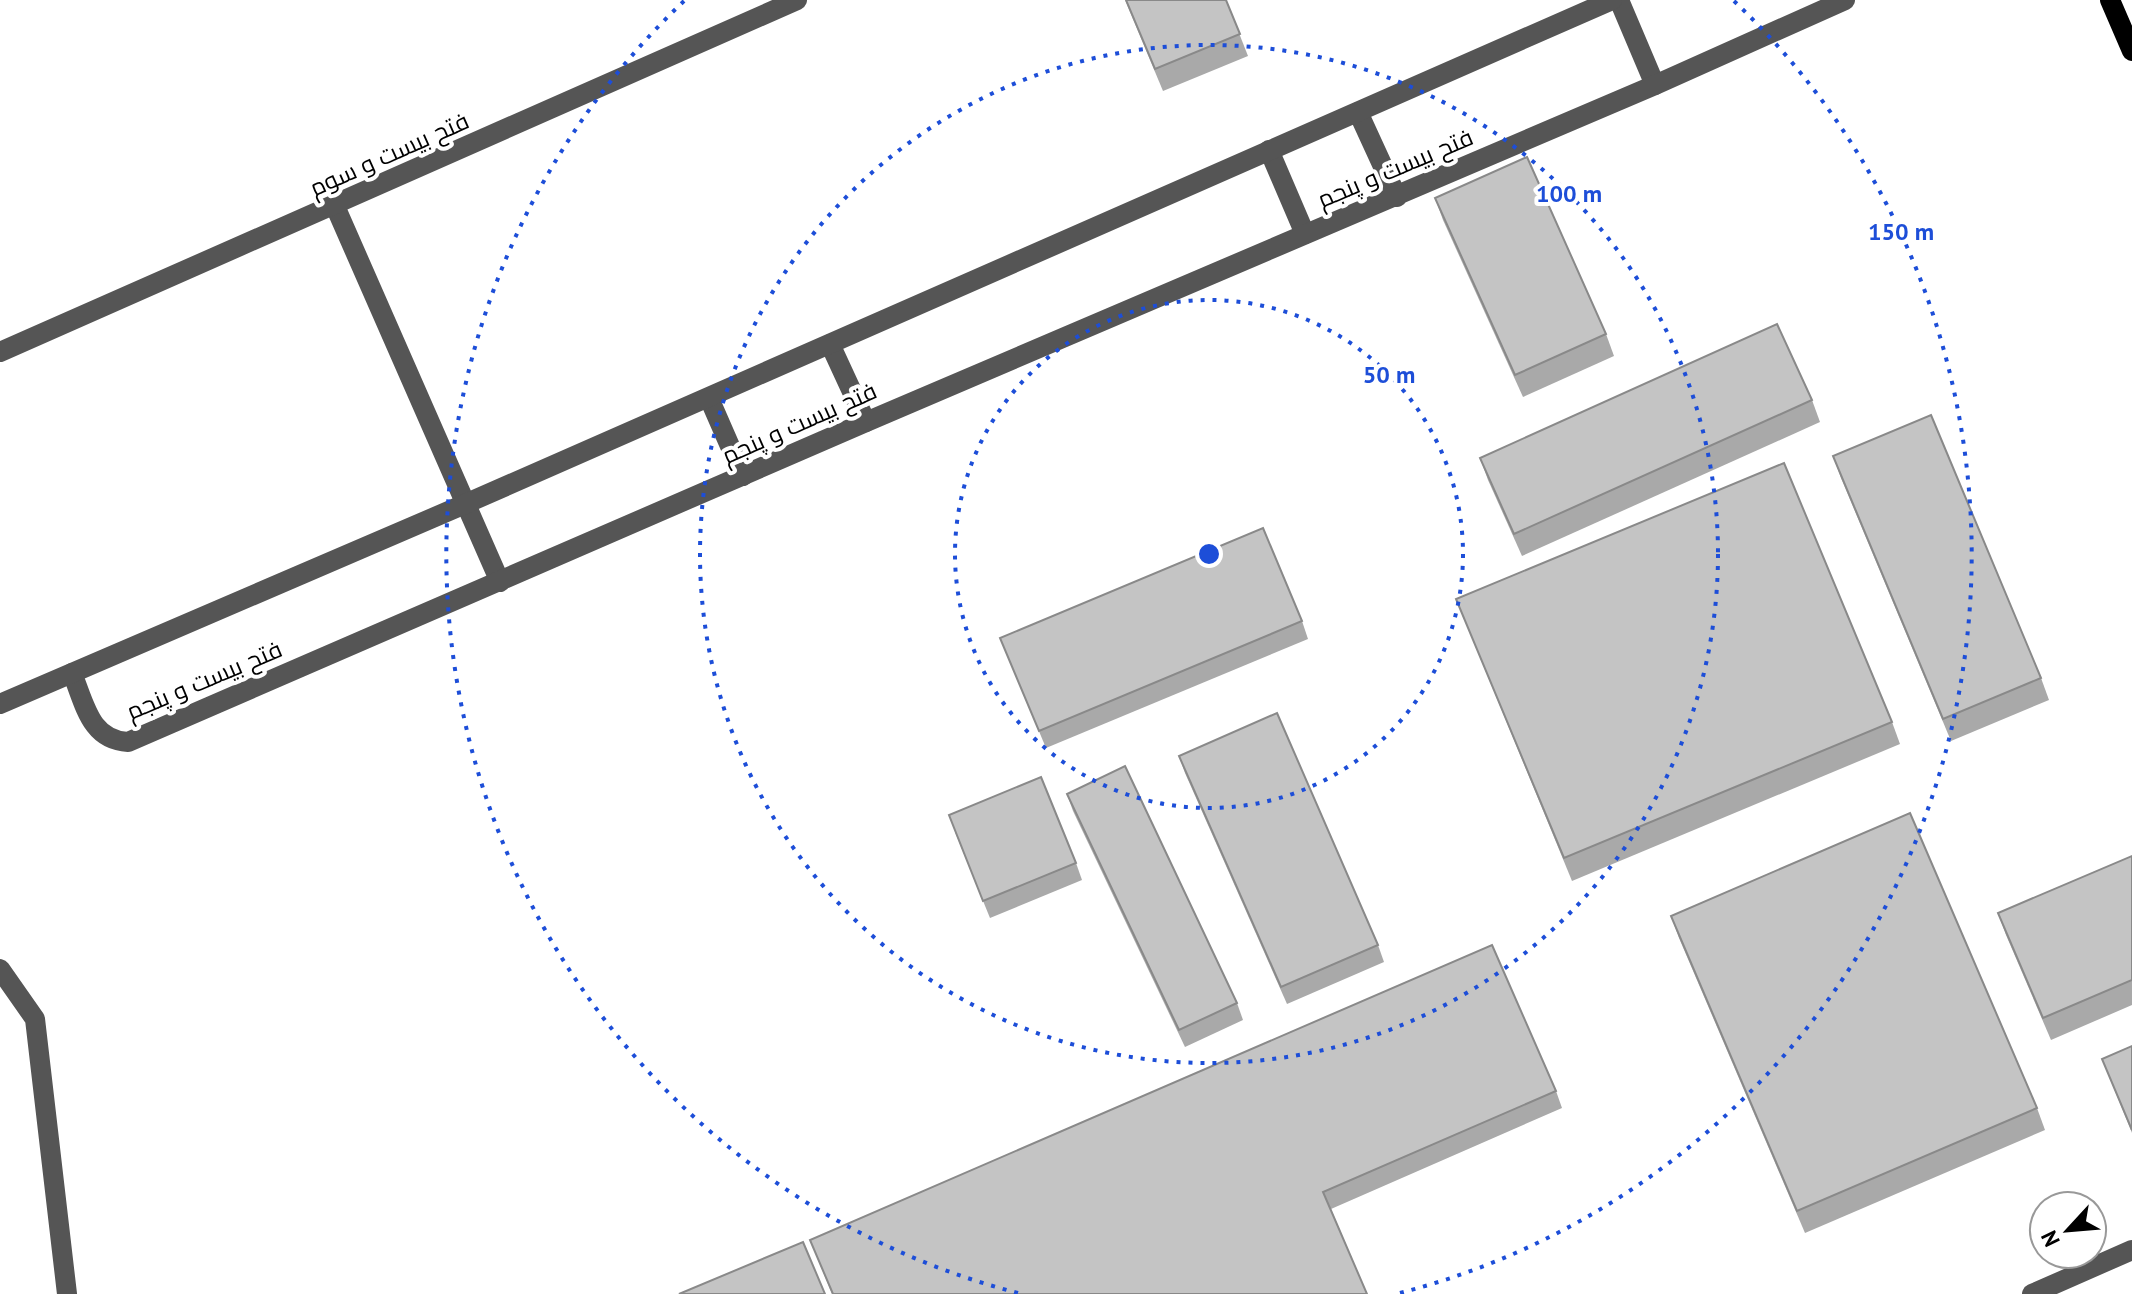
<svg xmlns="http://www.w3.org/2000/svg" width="2132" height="1294" viewBox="0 0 2132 1294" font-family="'PT Sans',Cairo,sans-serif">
<rect width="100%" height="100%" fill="#fff"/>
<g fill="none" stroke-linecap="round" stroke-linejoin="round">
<g stroke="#555" stroke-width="20">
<polyline points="1619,0 1655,85"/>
<polyline points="1358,112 1397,197"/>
<polyline points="1269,150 1305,234"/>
<polyline points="335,206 500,582"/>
<polyline points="830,344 866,422"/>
<polyline points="0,352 797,0"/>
<polyline points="709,398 743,476"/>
<path d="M 72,673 C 85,704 90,740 128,742 L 866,422 L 1655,85 L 1845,0"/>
<polyline points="0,704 465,504 1612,0"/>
<polyline points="0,969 35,1019 67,1294"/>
<polyline points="2032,1294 2132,1250"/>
</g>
<polyline stroke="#000" stroke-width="20" points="2110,0 2132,51"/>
</g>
<g fill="#a9a9a9">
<polygon points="1125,0 1226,0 1248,56 1163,91"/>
<polygon points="1435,198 1606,334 1614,356 1523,397 1443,220"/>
<polygon points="1812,400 1820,422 1522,556 1488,480 1480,458"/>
<polygon points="1833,456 2041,678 2049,700 1951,741 1841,478"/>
<polygon points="1456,599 1892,722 1900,744 1572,881"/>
<polygon points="1302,621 1308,639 1046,748 1000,638"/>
<polygon points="1179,756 1378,945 1384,962 1287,1004 1185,773"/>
<polygon points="1067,794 1237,1003 1243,1020 1185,1047 1073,811"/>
<polygon points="955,832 1076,863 1082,880 990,918"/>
<polygon points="2132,856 2132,1005 2051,1040 2006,935 1998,913"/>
<polygon points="1671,916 2037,1108 2045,1130 1805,1233 1679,938"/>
<polygon points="2132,1046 2132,1133 2102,1059"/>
<polygon points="1556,1091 1562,1108 1331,1209 1367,1294 832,1294 810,1240"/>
</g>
<g fill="#c4c4c4" stroke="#898989" stroke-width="2">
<polygon points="1126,0 1226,0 1240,34 1155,69"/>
<polygon points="1527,157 1606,334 1515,375 1435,198"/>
<polygon points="1777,324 1812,400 1514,534 1480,458"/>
<polygon points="1931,415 2041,678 1943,719 1833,456"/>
<polygon points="1784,463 1892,722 1564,858 1456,599"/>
<polygon points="1263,528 1302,621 1039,731 1000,638"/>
<polygon points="1277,713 1378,945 1281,987 1179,756"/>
<polygon points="1125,766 1237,1003 1179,1030 1067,794"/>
<polygon points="1041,777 1076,863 983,901 949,815"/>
<polygon points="1910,813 2037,1108 1797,1211 1671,916"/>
<polygon points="2132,856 2132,980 2043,1018 1998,913"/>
<polygon points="1492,945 1556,1091 1323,1192 1367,1294 833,1294 810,1240"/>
<polygon points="2132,1046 2132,1130 2102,1059"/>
<polygon points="803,1242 825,1294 679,1294"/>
</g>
<g fill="none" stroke="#1d4ed8" stroke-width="4" stroke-dasharray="4 8">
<circle cx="1209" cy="554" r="254"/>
<circle cx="1209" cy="554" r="509"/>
<path d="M1018 1293A763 763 0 0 1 684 1M1734 1A763 763 0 0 1 1400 1293"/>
</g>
<g text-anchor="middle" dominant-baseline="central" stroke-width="8" stroke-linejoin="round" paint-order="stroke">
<g font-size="24" fill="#000" stroke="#fff">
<text transform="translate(389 154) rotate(-24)">فتح بیست و سوم</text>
<text transform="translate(1395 168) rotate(-23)">فتح بیست و پنجم</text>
<text transform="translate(799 423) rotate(-24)">فتح بیست و پنجم</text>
<text transform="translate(204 680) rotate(-23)">فتح بیست و پنجم</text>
</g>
</g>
<circle cx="1209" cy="554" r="12" fill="#1d4ed8" stroke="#fff" stroke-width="4"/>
<g font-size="24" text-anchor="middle" font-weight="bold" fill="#1d4ed8" stroke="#fff" stroke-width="8" stroke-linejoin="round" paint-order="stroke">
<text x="1569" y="202">100 m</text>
<text x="1901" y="240">150 m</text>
<text x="1389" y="383">50 m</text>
</g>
<g transform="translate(2068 1230) rotate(244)"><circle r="38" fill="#ffffff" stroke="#999999" stroke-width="2"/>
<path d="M0-6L14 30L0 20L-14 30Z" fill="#000000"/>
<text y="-12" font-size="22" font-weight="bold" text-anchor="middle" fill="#000000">N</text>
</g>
</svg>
